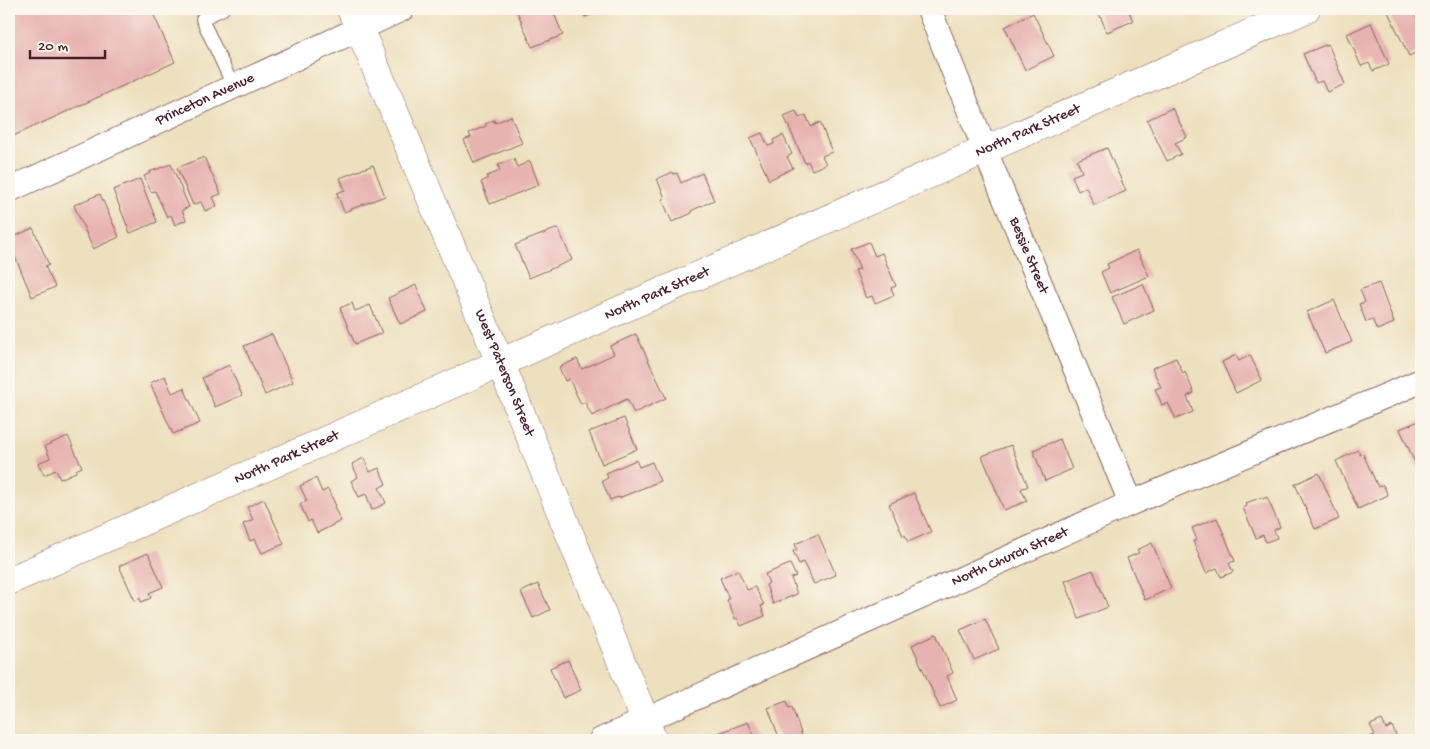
<svg xmlns="http://www.w3.org/2000/svg" width="1430" height="749" viewBox="0 0 1430 749" font-family="'Gochi Hand',sans-serif">
<rect width="100%" height="100%" fill="#fbf7ec"/>
<filter id="ink" filterUnits="userSpaceOnUse"><feTurbulence type="fractalNoise" baseFrequency=".02" numOctaves="2"/><feDisplacementMap in="SourceGraphic" scale="10" xChannelSelector="R" yChannelSelector="G"/><feConvolveMatrix kernelMatrix="1 2 1 2 8 2 1 2 1" color-interpolation-filters="sRGB"/></filter>
<filter id="wash" filterUnits="userSpaceOnUse"><feTurbulence type="fractalNoise" baseFrequency=".0096" numOctaves="4" result="noise"/><feDisplacementMap in="SourceGraphic" scale="20" xChannelSelector="R" yChannelSelector="G"/><feGaussianBlur stdDeviation="1.12" result="paint"/><feColorMatrix in="noise" values="0 0 0 0 0 0 0 0 0 0 0 0 0 0 0 0 0 1.4 0 .05"/><feComposite in="paint" operator="in"/></filter>
<g filter="url(#wash)">
<rect width="100%" height="100%" fill="#ede0be"/>
<g id="blocks">
<g fill="#e7b3b1">
<polygon points="9,9 151,9 175,62 9,138"/>
<polygon points="516,9 552,9 563,35 532,47"/>
<polygon points="581,9 604,9 585,17"/>
<polygon points="1097,9 1128,9 1133,21 1107,32"/>
<polygon points="1389,9 1413,9 1421,26 1421,50 1409,56 1387,10"/>
<polygon points="1033,13 1054,56 1025,70 1005,27"/>
<polygon points="1371,23 1389,64 1373,71 1369,63 1361,66 1347,34"/>
<polygon points="1328,44 1345,84 1327,92 1322,81 1316,83 1303,54"/>
<polygon points="1172,108 1187,137 1175,143 1181,154 1167,161 1147,120"/>
<polygon points="796,111 799,118 806,115 811,127 820,122 832,152 822,156 826,164 812,170 808,161 805,163 784,116"/>
<polygon points="511,116 522,143 474,163 464,140 471,137 469,133 486,126 485,124 494,120 495,123"/>
<polygon points="762,133 768,146 774,144 773,140 783,135 792,154 787,157 793,168 769,180 750,138"/>
<polygon points="1107,148 1126,191 1094,205 1086,187 1078,191 1072,176 1082,172 1077,160"/>
<polygon points="204,157 221,194 213,197 217,206 205,211 201,202 193,205 177,168"/>
<polygon points="514,159 517,167 530,161 539,185 490,204 481,182 487,179 487,176 500,171 498,165"/>
<polygon points="171,164 189,207 182,210 186,220 175,225 171,215 167,217 155,191 151,192 144,176 150,173 149,172"/>
<polygon points="373,165 385,196 344,212 337,193 345,190 340,178"/>
<polygon points="673,172 674,174 677,173 681,183 702,173 714,200 691,211 692,213 672,222 662,199 665,198 657,179"/>
<polygon points="140,179 157,222 130,233 113,190"/>
<polygon points="100,194 119,237 93,249 74,205"/>
<polygon points="33,228 49,265 45,266 55,287 32,297 9,242 9,239"/>
<polygon points="558,228 572,260 529,278 515,245"/>
<polygon points="869,242 875,256 882,253 896,286 891,288 894,295 875,303 872,296 866,298 855,271 860,270 851,249"/>
<polygon points="1137,250 1149,276 1110,293 1101,272 1109,268 1107,264"/>
<polygon points="1379,283 1394,323 1377,330 1372,319 1366,322 1359,304 1365,302 1360,290"/>
<polygon points="1143,284 1154,310 1124,324 1112,297"/>
<polygon points="416,285 427,312 400,324 388,298"/>
<polygon points="1334,300 1352,342 1325,353 1307,312"/>
<polygon points="352,303 355,311 370,305 382,333 355,344 340,308"/>
<polygon points="272,334 293,382 265,395 244,346"/>
<polygon points="636,334 666,398 634,413 627,399 592,416 585,402 581,404 569,379 565,381 559,367 577,359 582,369 614,354 610,346"/>
<polygon points="1236,355 1239,361 1250,355 1262,380 1236,393 1222,362"/>
<polygon points="1176,358 1183,374 1185,372 1194,393 1187,396 1193,412 1176,419 1168,403 1162,405 1155,389 1161,387 1152,368"/>
<polygon points="229,365 242,395 215,407 202,378"/>
<polygon points="165,376 172,393 184,388 200,423 173,434 150,383"/>
<polygon points="624,418 637,449 602,464 589,432"/>
<polygon points="1421,420 1421,476 1400,429"/>
<polygon points="68,436 82,467 76,470 76,472 60,479 56,470 44,475 38,463 50,458 45,446"/>
<polygon points="1060,439 1072,469 1045,481 1033,450"/>
<polygon points="1011,445 1028,486 1021,489 1027,501 1004,510 982,456"/>
<polygon points="1358,450 1360,455 1363,454 1378,487 1383,485 1388,495 1358,509 1336,461"/>
<polygon points="364,458 370,472 379,468 386,484 379,488 386,503 372,510 366,494 359,497 351,481 358,477 352,464"/>
<polygon points="636,460 639,467 652,462 660,481 619,498 618,497 610,500 602,481 608,478 606,473"/>
<polygon points="1319,473 1339,519 1315,529 1295,484"/>
<polygon points="316,478 322,492 328,489 336,506 334,507 341,521 317,533 311,520 308,522 300,504 307,501 300,486"/>
<polygon points="914,493 931,532 908,542 905,535 903,536 889,504"/>
<polygon points="1262,497 1263,499 1267,497 1280,527 1274,530 1277,538 1266,542 1263,535 1256,538 1243,508 1247,506 1246,503"/>
<polygon points="264,499 284,544 262,553 255,539 250,541 243,524 253,520 247,507"/>
<polygon points="1217,518 1235,561 1229,563 1233,572 1221,577 1217,568 1206,573 1193,541 1197,540 1192,528"/>
<polygon points="818,534 836,575 814,584 803,562 799,564 793,551 797,549 795,544"/>
<polygon points="1152,543 1171,588 1145,600 1127,558 1139,553 1137,550"/>
<polygon points="148,553 163,587 149,593 151,598 141,602 140,598 135,601 119,566"/>
<polygon points="790,564 796,576 791,578 797,594 773,604 766,585 769,583 765,574"/>
<polygon points="738,570 747,590 755,587 764,605 761,606 765,616 741,626 737,618 735,619 727,600 729,599 720,578"/>
<polygon points="1093,570 1108,607 1079,619 1065,581"/>
<polygon points="538,584 550,610 533,618 521,592"/>
<polygon points="985,619 999,649 974,660 960,630"/>
<polygon points="936,634 953,673 947,676 957,700 940,708 912,645"/>
<polygon points="568,660 581,690 563,698 550,668"/>
<polygon points="787,701 789,708 792,707 802,736 790,740 780,740 768,708"/>
<polygon points="1382,720 1386,729 1392,726 1397,738 1390,740 1371,740 1369,737 1375,735 1370,725"/>
<polygon points="748,722 756,740 722,740 719,733"/>
</g>
</g>
</g>
<g filter="url(#ink)">
<use href="#blocks" fill-opacity="0" stroke="#83635e" stroke-width="1"/>
<g fill="none" stroke-linecap="round" stroke-linejoin="round">
<g stroke="#83635e" stroke-width="14">
<polyline id="service" points="223,9 202,19 233,86"/>
</g>
<g stroke="#83635e" stroke-width="26">
<g id="minor">
<path id="s1" d="M 929,9 L 993,170 L 1131,503"/>
<path id="s2" d="M 9,190 L 402,9"/>
<path id="s3" d="M 601,740 L 1131,503 L 1421,381"/>
</g>
</g>
<g stroke="#83635e" stroke-width="29">
<g id="tertiary">
<path id="s4" d="M 351,9 L 500,362 L 653,740"/>
</g>
</g>
<g stroke="#83635e" stroke-width="29">
<g id="primary">
<path id="s5" d="M 9,581 L 536,347 L 1306,9"/>
</g>
</g>
<use href="#service" stroke="#fff" stroke-width="12"/>
<use href="#minor" stroke="#fff" stroke-width="24"/>
<use href="#tertiary" stroke="#fff" stroke-width="28"/>
<use href="#primary" stroke="#fff" stroke-width="28"/>
</g>
</g>
<g text-anchor="middle" dominant-baseline="central" stroke-width="4.5" stroke-linejoin="round" paint-order="stroke">
<g font-size="15" fill="#4a1f2b" stroke="#fbf7ec">
<text stroke="none"><textPath href="#s2" startOffset="216">Princeton Avenue</textPath></text>
<text stroke="none"><textPath href="#s5" startOffset="1114">North Park Street</textPath></text>
<text stroke="none"><textPath href="#s1" startOffset="266">Bessie Street</textPath></text>
<text stroke="none"><textPath href="#s5" startOffset="709">North Park Street</textPath></text>
<text stroke="none"><textPath href="#s4" startOffset="395">West Paterson Street</textPath></text>
<text stroke="none"><textPath href="#s5" startOffset="304">North Park Street</textPath></text>
<text stroke="none"><textPath href="#s3" startOffset="448">North Church Street</textPath></text>
</g>
</g>
<rect width="1430" height="749" fill="none" stroke="#fbf7ec" stroke-width="30"/>
<path d="M30 50v8h75v-8" fill="none" stroke="#4a1f2b" stroke-width="2.5"/>
<text x="38" y="50" font-size="15" fill="#4a1f2b" stroke="#fbf7ec" stroke-width="4" paint-order="stroke">20 m</text>
</svg>
